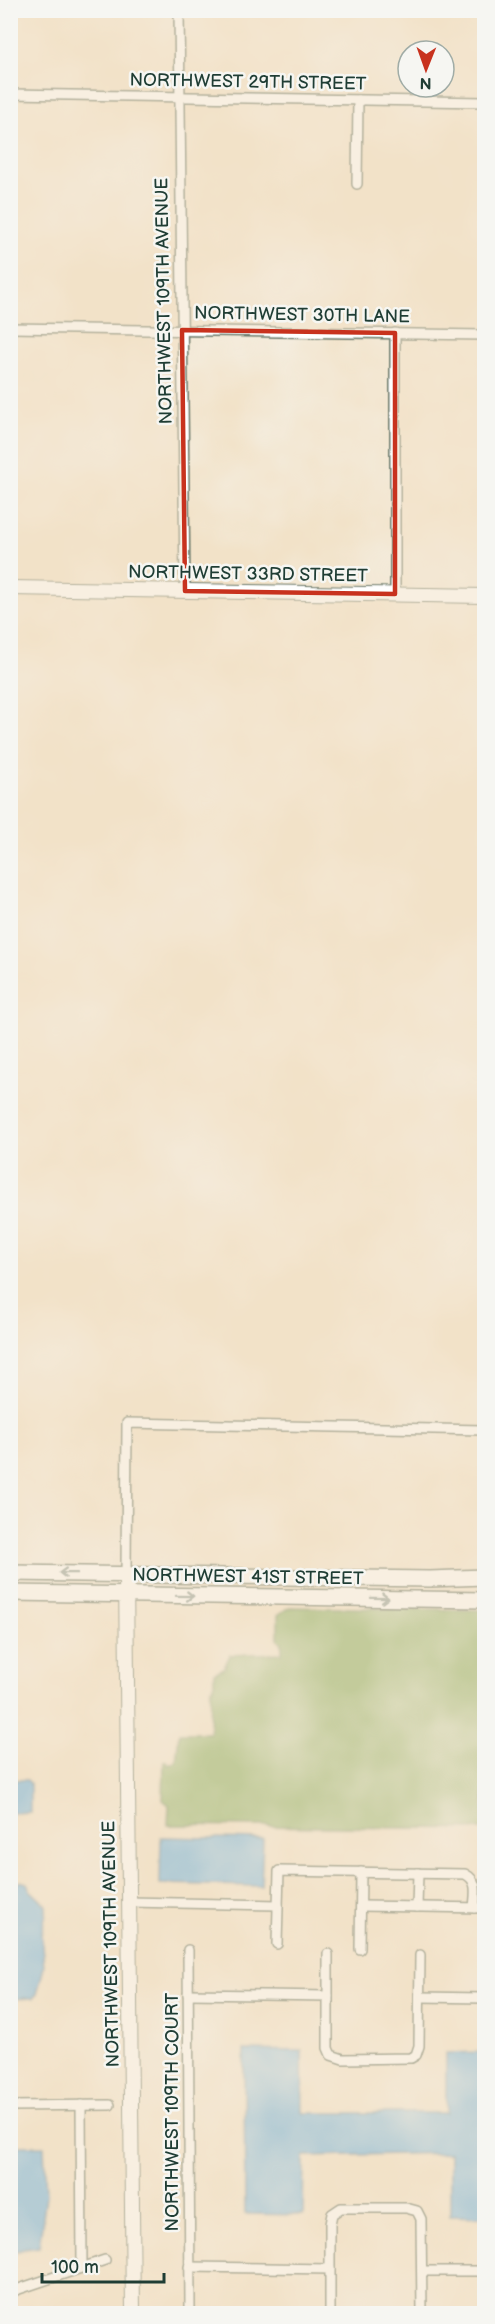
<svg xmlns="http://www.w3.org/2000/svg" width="495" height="2324" viewBox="0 0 495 2324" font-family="'Balsamiq Sans',sans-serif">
<rect width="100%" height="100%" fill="#f6f6f2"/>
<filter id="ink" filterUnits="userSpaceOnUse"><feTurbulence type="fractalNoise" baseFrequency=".0167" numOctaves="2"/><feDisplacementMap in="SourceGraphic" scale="12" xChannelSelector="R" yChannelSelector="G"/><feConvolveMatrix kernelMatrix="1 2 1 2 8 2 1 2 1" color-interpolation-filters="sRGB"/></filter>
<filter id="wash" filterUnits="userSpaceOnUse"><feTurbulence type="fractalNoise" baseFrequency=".008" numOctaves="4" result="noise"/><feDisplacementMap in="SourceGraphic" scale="24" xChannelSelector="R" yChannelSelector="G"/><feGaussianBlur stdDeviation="1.35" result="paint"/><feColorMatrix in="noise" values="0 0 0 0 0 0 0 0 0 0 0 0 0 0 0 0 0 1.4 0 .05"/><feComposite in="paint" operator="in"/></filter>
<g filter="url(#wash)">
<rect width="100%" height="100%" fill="#f2e2c8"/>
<polygon fill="#8ab065" stroke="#54764c" stroke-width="1.5" points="289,1607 484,1610 484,1829 168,1825 169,1805 163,1800 164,1761 167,1761 168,1765 176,1762 179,1733 210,1733 211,1688 214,1687 214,1673 224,1668 230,1655 282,1653 282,1643 278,1639 278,1615"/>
<g fill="#6cb2e3" stroke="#46788c" stroke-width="1.5">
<polygon points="10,1780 27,1780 30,1783 30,1812 11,1813"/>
<polygon points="161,1837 263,1839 261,1886 160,1884"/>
<polygon points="20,1881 27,1883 30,1890 46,1905 46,1914 41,1934 44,1967 37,1994 33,1998 11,1999 11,1888"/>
<polygon points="244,2050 302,2051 303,2113 446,2113 446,2053 484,2052 484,2217 450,2216 450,2153 304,2156 303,2215 245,2214"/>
<polygon points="11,2146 44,2146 46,2196 39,2247 24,2249 11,2253"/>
</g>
</g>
<g filter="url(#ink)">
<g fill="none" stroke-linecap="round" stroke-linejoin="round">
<g stroke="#697768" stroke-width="12">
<g id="street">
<polyline points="179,10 185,591"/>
<polyline points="10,94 484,102"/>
<polyline points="357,184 358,100"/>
<polyline points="10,328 484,335"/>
<polyline points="395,594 395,333"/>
<polyline points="126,1574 127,1423 484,1430"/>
<polyline points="129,1902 278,1905"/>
<polyline points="361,1906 484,1908"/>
<polyline points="417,1907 418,1873"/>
<path d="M 277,1944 L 279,1871 L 465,1874 C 479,1881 475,1894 474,1908"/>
<polyline points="360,1949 361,1872"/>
<polyline points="188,1950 190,2310"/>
<polyline points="328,1954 328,2048 331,2055 343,2059 411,2058 416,2055 419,2046 420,1955"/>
<polyline points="188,1994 328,1996"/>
<polyline points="420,1997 484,1998"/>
<polyline points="81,2105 82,2267"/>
<polyline points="10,2106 110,2105"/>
<polyline points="189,2267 330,2269"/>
<polyline points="422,2271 484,2271"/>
<polyline points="10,2292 105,2260"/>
<polyline points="330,2312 330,2224 332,2214 341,2208 406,2208 417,2211 421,2219 422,2312"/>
</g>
</g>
<g stroke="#697768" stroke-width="16">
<g id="secondary">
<polyline points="10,588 484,596"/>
<polyline points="126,1574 133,2314"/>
</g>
</g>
<g stroke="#697768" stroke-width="18">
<g id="primary">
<polyline points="10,1573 430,1579 484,1577"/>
<polyline points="10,1593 484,1600"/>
</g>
</g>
<use href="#street" stroke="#fff" stroke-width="9"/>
<use href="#secondary" stroke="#fff" stroke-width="14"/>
<use href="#primary" stroke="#fff" stroke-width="15"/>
</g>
<defs><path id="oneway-shaft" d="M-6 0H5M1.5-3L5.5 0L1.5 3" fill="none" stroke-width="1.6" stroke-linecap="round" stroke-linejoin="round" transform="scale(1.5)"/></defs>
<g stroke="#8f9e9a">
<use href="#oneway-shaft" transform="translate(68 1573) rotate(-179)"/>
<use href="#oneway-shaft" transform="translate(185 1596) rotate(1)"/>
<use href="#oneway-shaft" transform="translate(380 1598) rotate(1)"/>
</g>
</g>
<path d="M0 0H495V2324H0ZM 182,330 L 395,333 L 395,594 L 185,591 Z" fill="#f2e2c8" fill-opacity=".55" fill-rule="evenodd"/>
<path fill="none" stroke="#c8321e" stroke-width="4.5" stroke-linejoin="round" d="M 182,330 L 395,333 L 395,594 L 185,591 Z"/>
<g text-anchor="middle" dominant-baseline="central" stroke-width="5" stroke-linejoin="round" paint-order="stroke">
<g font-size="18" fill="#1f3d34" stroke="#f6f6f2">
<text transform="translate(248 82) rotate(1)">NORTHWEST 29TH STREET</text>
<text transform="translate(164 301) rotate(-91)">NORTHWEST 109TH AVENUE</text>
<text transform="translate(302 315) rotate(1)">NORTHWEST 30TH LANE</text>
<text transform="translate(248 574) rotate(1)">NORTHWEST 33RD STREET</text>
<text transform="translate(248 1577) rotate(1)">NORTHWEST 41ST STREET</text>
<text transform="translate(111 1944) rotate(-91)">NORTHWEST 109TH AVENUE</text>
<text transform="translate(172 2112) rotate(-90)">NORTHWEST 109TH COURT</text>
</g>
</g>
<rect width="495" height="2324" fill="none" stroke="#f6f6f2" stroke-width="36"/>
<g transform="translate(426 69) rotate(181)"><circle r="28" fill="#f6f6f2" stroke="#a0aca6" stroke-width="1.5"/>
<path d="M0-4.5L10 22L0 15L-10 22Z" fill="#c8321e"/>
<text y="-9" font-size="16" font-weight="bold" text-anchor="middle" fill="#1f3d34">N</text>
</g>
<path d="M42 2273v9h122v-9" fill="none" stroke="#1f3d34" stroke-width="3"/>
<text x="51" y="2273" font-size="18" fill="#1f3d34" stroke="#f6f6f2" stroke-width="4.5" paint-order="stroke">100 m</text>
</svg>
